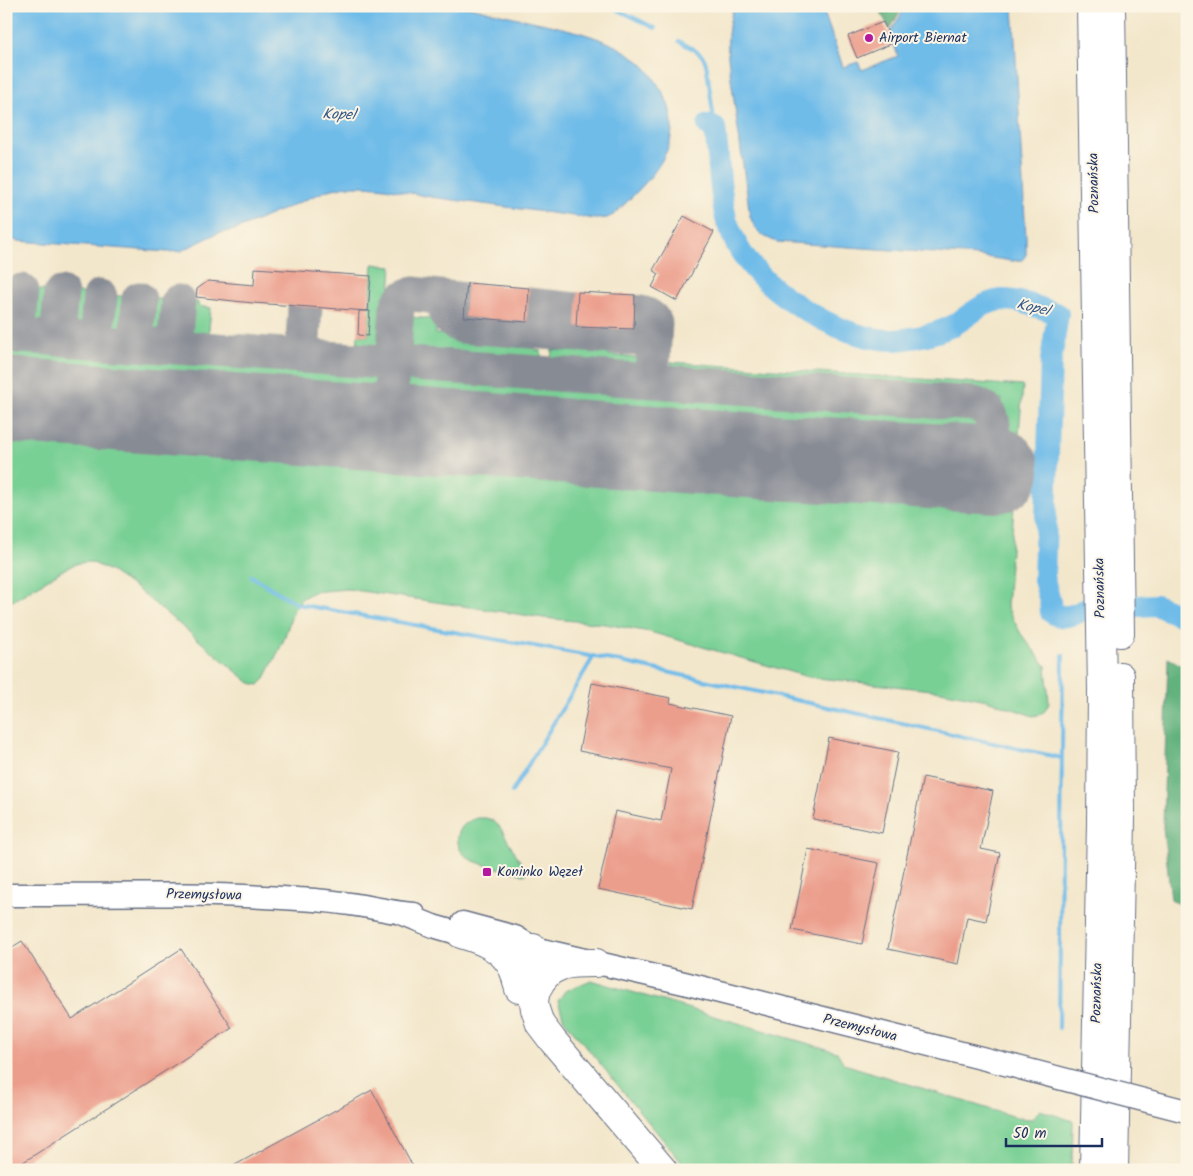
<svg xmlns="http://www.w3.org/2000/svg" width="1193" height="1176" viewBox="0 0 1193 1176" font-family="Kalam,sans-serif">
<rect width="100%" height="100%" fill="#fcf5e5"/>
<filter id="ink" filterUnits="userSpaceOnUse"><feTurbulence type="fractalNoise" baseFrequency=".02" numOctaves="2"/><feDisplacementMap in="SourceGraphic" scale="10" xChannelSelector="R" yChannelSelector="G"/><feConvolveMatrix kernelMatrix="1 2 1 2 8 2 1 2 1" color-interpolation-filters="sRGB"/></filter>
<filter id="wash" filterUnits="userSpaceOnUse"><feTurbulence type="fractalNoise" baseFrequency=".0096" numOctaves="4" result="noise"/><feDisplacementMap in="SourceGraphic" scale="20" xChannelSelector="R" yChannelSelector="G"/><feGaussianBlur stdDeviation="1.12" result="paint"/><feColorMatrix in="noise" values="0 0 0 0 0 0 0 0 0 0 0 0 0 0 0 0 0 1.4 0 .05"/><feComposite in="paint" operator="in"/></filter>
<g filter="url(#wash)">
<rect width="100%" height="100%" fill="#f3e7cb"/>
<g fill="#79d095" stroke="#4a807a">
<polygon points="373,264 392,266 387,337 382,337 383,340 386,341 386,348 380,353 363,352 357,346 358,335 368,336"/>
<polygon points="6,288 15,288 12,324 8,328 6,328"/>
<polygon points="28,289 55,291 52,327 48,330 29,329 25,325"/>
<polygon points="67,292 94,294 91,330 87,333 68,332 64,328"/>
<polygon points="106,295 133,297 130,333 126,336 107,335 104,331"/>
<polygon points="145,298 172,300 169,335 165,339 146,338 142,333"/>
<polygon points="184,301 198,302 198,306 211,308 208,341 185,340 182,336"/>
<polygon points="409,317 436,319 436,334 516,339 516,347 534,348 535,350 541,351 541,359 535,365 406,356 402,350 403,322"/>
<polygon points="6,343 378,369 384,376 382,402 374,410 6,383"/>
<polygon points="580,344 640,349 638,354 608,351 608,355 637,358 632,373 556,367 551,360 552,350 579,352"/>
<polygon points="671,362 1023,386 1017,457 1010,453 1000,444 1002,399 674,376"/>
<polygon points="406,371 972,412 980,418 985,427 984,444 974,453 406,412 398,403 400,376"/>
<polygon points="6,419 900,484 1015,493 1007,607 1021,634 1046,666 1049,703 1046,709 1042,714 1033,716 987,700 941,691 808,677 650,632 605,624 544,618 347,589 313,592 301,599 294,609 283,642 264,680 259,685 250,683 137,589 110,571 91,562 79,563 68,567 6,605"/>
<path d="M 477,818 L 486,818 L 492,820 L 500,827 L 527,873 L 524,875 C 515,872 506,870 497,868 C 481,864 455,859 458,836 C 460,826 467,821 477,818 Z"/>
<polygon points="591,980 837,1052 844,1064 1018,1118 1032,1119 1040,1110 1073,1121 1072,1170 688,1170 564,1020 558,1001 565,991"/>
</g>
<g fill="#62b27e" stroke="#3e706e">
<polygon points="877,6 903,6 890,29"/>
<polygon points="1168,658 1187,668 1187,911 1171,899 1163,827"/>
</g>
<g fill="#6fbce9" stroke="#4576a4">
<path d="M 6,6 L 464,6 L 474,8 C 496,13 518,18 541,23 C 575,31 615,39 642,64 C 651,72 656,82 662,91 C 672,109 676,130 667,150 C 657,175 634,194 615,214 L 607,218 L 596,219 L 431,197 L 385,188 L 365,186 L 347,186 L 328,190 L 247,225 L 235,230 L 218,233 L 181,251 L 168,252 L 154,251 L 18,241 L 6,238 Z"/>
<path d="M 734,6 L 813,6 L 825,15 L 843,67 L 858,62 L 862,70 L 898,56 L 890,33 L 906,6 L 1013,6 L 1026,238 L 1026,255 L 1022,260 L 1013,261 L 978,256 L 777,242 C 762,236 756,233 750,216 L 728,57 C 727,38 728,24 734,6 Z"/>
</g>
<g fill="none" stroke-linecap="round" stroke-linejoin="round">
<g stroke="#6fbce9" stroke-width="4">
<polyline points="610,6 655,28"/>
<path d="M 679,41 C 686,46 698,50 703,57 C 706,61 706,65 707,69 L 715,128"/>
<polyline points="251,576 297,604 612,660 1062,758"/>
<polyline points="512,792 594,656"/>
<polyline points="1059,1028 1063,655"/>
</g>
<path stroke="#6fbce9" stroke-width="22" d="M 708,125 L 715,128 C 717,146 719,164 720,181 C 722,195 723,209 727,222 C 732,235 737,248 746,259 C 774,298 846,341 895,340 C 902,340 910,338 917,337 C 928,335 939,332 950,327 C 968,318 981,301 1003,300 C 1022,300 1040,308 1058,314 L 1051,360 L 1044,580 L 1050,601 L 1051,612 C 1062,620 1074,616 1085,609 L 1156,605 L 1187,618"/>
<g stroke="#878b94" stroke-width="35">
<path d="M 443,298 C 443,312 448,321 461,326 L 654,340"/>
<polyline points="528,305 577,310"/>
<path d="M 634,312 C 644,313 651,315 655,323 L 653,360"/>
<path d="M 6,335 L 974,404 C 995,410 994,424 993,442 C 992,449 992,456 988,461 C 983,467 977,468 970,468"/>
<polyline points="18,336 22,291"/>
<polyline points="57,339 61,294"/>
<polyline points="96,341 100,297"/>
<polyline points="136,344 139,299"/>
<polyline points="174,347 178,302"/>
<polyline points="302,356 305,307"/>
<path d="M 388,428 L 397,309 C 399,301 404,296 413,294 L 465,300"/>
</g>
<polyline stroke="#878b94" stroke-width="86" points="6,400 774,457 997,470"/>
</g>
<g id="blocks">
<g fill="#ec9e8c">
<polygon points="883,22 893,43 857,58 848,36"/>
<polygon points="684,216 714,232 677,301 652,287 659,274 653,270"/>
<polygon points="255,268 371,276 368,311 253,303 196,297 197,289 208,281 254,285"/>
<polygon points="467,283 529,288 527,322 464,317"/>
<polygon points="578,292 635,295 634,329 576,327"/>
<polygon points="359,311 370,311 368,336 358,335"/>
<polygon points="592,683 671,698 670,703 731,716 692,909 598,889 615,811 661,821 671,769 579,751"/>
<polygon points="829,738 898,752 882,833 813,819"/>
<polygon points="923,777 993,791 981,849 1000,853 986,921 967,917 958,964 888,949"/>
<polygon points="808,849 879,863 862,944 792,930"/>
<polygon points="22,941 72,1019 181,949 232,1028 11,1170 6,1170 6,951"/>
<polygon points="372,1090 415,1170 226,1170"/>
</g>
</g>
</g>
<g filter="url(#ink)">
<use href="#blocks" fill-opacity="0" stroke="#676f84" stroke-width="1"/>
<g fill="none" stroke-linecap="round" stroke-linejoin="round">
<g stroke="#676f84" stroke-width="25">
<g id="secondary">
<path d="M 6,895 C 103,895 201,892 298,899 C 322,900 346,903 369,907 C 384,910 399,913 414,914"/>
<polyline points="401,913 433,926 478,939"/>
<polyline points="463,923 515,937 533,948"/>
<polyline points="521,949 533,948 684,983 1013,1066"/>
</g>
</g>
<g stroke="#676f84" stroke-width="30">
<g id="highway">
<polyline points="1091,6 1102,690 1101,823 1094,1170"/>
<polyline points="1111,6 1120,633"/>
<path d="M 461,934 C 482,940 503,948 513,969 C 516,975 517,982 519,989"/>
<path d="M 517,982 C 516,967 522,958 533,948 L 540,962 L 534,1002 L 535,1009 L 540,1024 L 553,1041 L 663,1170"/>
<path d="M 537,989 C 549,962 570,963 596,963"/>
<polyline points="1114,1170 1121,819 1120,676"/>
</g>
</g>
<use href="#secondary" stroke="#fff" stroke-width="22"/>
<use href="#highway" stroke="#fff" stroke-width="28"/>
<g stroke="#676f84" stroke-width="25" stroke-linecap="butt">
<polyline id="secondary-bridge" points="1013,1066 1186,1111"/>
</g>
<use href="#secondary-bridge" stroke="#fff" stroke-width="22"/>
</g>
</g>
<g fill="#b5179e" stroke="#fcf5e5" stroke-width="2">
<circle cx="869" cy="38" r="5"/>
<rect x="482" y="867" width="10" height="10" rx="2.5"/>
</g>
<g text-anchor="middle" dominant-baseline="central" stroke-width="4" stroke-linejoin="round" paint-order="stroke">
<g font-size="14" fill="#1b2f5e" stroke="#fcf5e5" text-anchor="start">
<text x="879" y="38">Airport Biernat</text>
<text x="497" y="872">Koninko Węzeł</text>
</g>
<g font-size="14" fill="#1b2f5e" stroke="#fcf5e5">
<text transform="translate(1094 183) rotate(-91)">Poznańska</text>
<text transform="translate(1100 588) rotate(-91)">Poznańska</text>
<text transform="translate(204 895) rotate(1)">Przemysłowa</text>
<text transform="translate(1097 993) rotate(-89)">Poznańska</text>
<text transform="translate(860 1028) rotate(14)">Przemysłowa</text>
</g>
<g font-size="15" font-style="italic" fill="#345988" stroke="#fcf5e5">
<text transform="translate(339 115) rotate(2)">Kopel</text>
<text transform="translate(1033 308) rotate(13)">Kopel</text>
</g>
</g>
<rect width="1193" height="1176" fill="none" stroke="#fcf5e5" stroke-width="25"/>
<path d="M1006 1138v8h96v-8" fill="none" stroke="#1b2f5e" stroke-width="2.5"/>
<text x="1013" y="1138" font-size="15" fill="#1b2f5e" stroke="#fcf5e5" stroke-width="4" paint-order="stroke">50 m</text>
</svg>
